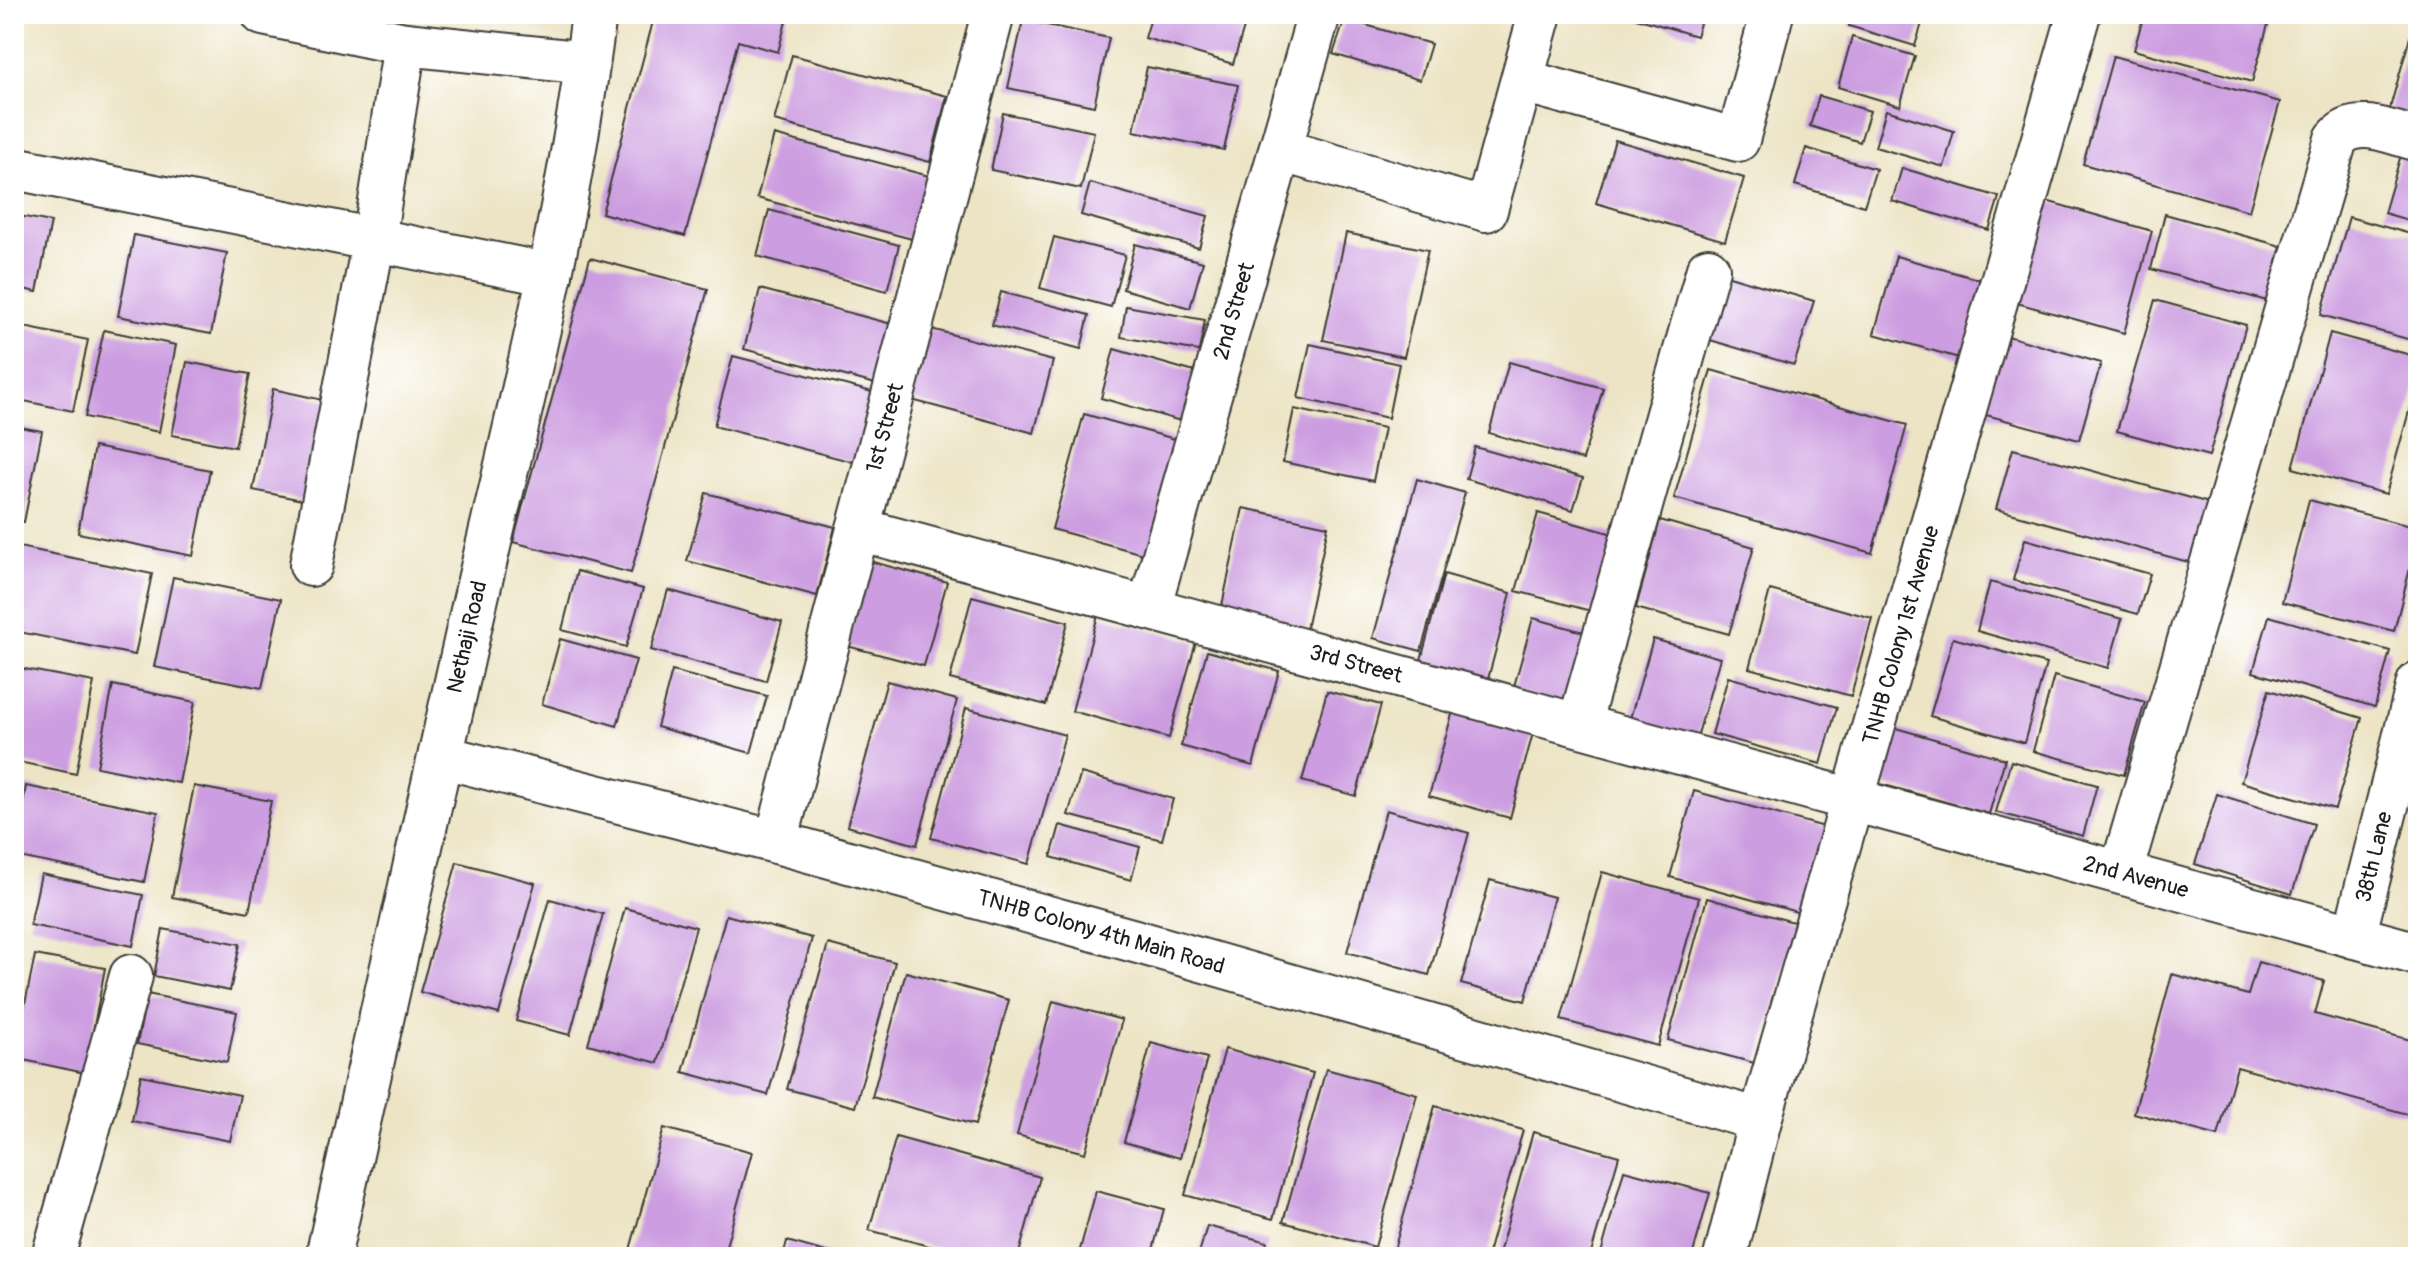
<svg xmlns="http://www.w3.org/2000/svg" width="2432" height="1271" viewBox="0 0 2432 1271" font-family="Pangolin,sans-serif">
<rect width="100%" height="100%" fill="#fff"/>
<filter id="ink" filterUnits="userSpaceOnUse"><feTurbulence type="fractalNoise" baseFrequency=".0125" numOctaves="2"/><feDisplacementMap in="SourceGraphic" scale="16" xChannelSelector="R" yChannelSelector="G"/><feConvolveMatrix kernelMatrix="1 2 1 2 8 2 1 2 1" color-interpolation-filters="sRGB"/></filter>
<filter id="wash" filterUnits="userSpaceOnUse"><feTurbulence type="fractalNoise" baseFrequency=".006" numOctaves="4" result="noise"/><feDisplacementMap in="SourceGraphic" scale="32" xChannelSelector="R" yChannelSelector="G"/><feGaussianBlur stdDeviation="1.8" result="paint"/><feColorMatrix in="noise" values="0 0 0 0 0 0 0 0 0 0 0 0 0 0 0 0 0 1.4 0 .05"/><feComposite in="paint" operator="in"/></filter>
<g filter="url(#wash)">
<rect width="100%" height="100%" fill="#ede4c5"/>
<g id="blocks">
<g fill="#cc9de0">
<polygon points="655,14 788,14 778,52 738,41 685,236 602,213"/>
<polygon points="1152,14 1248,14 1233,64 1145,38"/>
<polygon points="1623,14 1703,14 1696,36"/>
<polygon points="1852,14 1902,14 1923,20 1915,46 1849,26"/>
<polygon points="2144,14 2271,14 2252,82 2134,50"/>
<polygon points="1345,19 1431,44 1420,80 1333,54"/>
<polygon points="1023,20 1109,38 1094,106 1008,88"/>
<polygon points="1852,37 1915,56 1900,106 1838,87"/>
<polygon points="2410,37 2418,40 2418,123 2388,115"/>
<polygon points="792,55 947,96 930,162 774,121"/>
<polygon points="2113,56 2280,102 2249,211 2083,164"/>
<polygon points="1147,67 1238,85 1224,150 1134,131"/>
<polygon points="1819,96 1870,111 1860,142 1810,126"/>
<polygon points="1886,110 1954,131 1944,167 1875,147"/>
<polygon points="1003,113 1094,132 1081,189 991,170"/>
<polygon points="774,135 929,176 912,239 757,198"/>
<polygon points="1615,140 1744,178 1725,241 1596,203"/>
<polygon points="1806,148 1876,169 1864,206 1795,185"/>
<polygon points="2403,148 2418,153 2418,223 2384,213"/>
<polygon points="1902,168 1999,197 1989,230 1892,201"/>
<polygon points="1090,183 1208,216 1199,248 1081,215"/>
<polygon points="2039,199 2152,231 2124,333 2010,301"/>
<polygon points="769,210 899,245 887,291 757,256"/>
<polygon points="2165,214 2281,246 2267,301 2151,269"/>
<polygon points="14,215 51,222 37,292 14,287"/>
<polygon points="2349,217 2418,236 2418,342 2321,315"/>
<polygon points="1346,233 1428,250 1404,357 1323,340"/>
<polygon points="134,235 227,253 211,334 118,316"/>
<polygon points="1054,237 1125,255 1111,307 1040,288"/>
<polygon points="1135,244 1203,262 1190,308 1123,289"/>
<polygon points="1896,256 1988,282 1966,360 1874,334"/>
<polygon points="590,258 708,289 631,573 513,542"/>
<polygon points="1719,273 1814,301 1794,365 1700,337"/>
<polygon points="760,289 899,326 883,386 744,349"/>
<polygon points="1001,292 1089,315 1081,349 992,325"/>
<polygon points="2155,300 2246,325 2209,456 2117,431"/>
<polygon points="1126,306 1205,320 1199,351 1121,337"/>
<polygon points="14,325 88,340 73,411 14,399"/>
<polygon points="916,325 1053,361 1034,433 897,396"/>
<polygon points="104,330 176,345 159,432 85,417"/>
<polygon points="1997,333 2101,363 2079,440 1975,412"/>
<polygon points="2330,333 2418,357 2418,379 2386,494 2293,468"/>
<polygon points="1310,344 1399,364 1388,418 1298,398"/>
<polygon points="1114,349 1198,373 1184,422 1101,398"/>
<polygon points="733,356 880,394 861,464 714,426"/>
<polygon points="187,362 250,374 235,447 172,435"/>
<polygon points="1509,362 1603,388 1583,460 1489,433"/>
<polygon points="1711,370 1907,425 1872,553 1674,498"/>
<polygon points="273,389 332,402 312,502 253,490"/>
<polygon points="1294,409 1384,428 1373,481 1283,462"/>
<polygon points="1084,414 1182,441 1150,556 1052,529"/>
<polygon points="14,426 42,431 24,522 14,520"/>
<polygon points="94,447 210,470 193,556 78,533"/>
<polygon points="1475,447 1583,478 1573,510 1466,479"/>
<polygon points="2013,449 2209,503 2192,563 1996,509"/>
<polygon points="1417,479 1465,493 1421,651 1373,638"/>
<polygon points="706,493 835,527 817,596 687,561"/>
<polygon points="2309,500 2418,528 2418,537 2394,631 2282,602"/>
<polygon points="1243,508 1328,526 1306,629 1221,610"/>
<polygon points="1538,513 1627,538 1606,615 1516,591"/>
<polygon points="1660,520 1754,547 1729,634 1636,608"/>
<polygon points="2025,539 2150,574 2138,614 2013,580"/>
<polygon points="14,546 152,574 135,655 14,631"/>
<polygon points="869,561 947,582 924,666 847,646"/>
<polygon points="577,571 643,589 626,647 562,630"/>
<polygon points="1444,574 1511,593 1488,679 1421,660"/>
<polygon points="173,577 281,599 262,688 154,667"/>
<polygon points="1990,582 2122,619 2108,668 1977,631"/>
<polygon points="668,590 782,622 766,681 651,650"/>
<polygon points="1770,590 1872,618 1851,696 1749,668"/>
<polygon points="972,596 1068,622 1046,705 950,679"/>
<polygon points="1098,615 1196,642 1169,738 1072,711"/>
<polygon points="2269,616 2390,651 2375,707 2253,672"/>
<polygon points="1533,618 1598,636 1578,708 1513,690"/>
<polygon points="1953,638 2046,664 2024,743 1930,716"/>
<polygon points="560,639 636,660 617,726 542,704"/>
<polygon points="1653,639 1720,658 1696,741 1629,722"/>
<polygon points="1207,651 1279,671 1253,766 1181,746"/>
<polygon points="14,667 94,682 76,774 14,761"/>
<polygon points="672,671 767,696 751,753 657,727"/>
<polygon points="2054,676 2145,702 2124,775 2033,751"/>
<polygon points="1728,677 1837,707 1821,764 1712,734"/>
<polygon points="887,681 957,700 917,845 847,826"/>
<polygon points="113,685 195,702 179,783 97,767"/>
<polygon points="2269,690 2362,718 2335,809 2241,782"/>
<polygon points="1327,691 1381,705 1356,796 1302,781"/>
<polygon points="966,708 1065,735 1029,864 931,838"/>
<polygon points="1453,711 1533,733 1510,818 1429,796"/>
<polygon points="1892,727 2005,759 1989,814 1877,783"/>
<polygon points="2011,761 2097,785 2083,836 1996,812"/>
<polygon points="1081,773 1173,799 1162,840 1068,815"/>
<polygon points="26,786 158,812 144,882 14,856"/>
<polygon points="194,786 271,801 249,912 172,897"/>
<polygon points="1694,791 1828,828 1804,914 1670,877"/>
<polygon points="2217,794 2314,824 2292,894 2195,864"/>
<polygon points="1386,810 1469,833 1429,975 1347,952"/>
<polygon points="1060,825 1140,847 1131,880 1051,857"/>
<polygon points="457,862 535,883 499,1014 420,992"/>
<polygon points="1602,872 1699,898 1658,1046 1561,1020"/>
<polygon points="41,874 143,895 133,946 30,925"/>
<polygon points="2418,874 2418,902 2409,899"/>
<polygon points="1490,880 1554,897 1525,1001 1461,984"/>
<polygon points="1707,898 1797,923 1758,1064 1668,1040"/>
<polygon points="550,899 603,914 570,1035 516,1021"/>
<polygon points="625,908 696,927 658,1063 588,1044"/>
<polygon points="726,915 812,938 768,1095 683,1072"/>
<polygon points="163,929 240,944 230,991 154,976"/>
<polygon points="828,944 895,962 855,1107 787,1089"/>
<polygon points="35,955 105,968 85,1073 14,1058"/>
<polygon points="2258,962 2324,981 2315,1014 2418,1042 2418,1117 2237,1067 2218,1136 2134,1113 2172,974 2248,995"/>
<polygon points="906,972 1009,1000 975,1125 872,1097"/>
<polygon points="147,994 237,1012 227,1062 137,1044"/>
<polygon points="1053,1001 1122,1020 1085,1153 1017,1135"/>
<polygon points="1151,1043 1207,1058 1180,1158 1124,1142"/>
<polygon points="1225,1049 1313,1073 1273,1219 1185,1195"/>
<polygon points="1326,1069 1417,1094 1375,1247 1283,1222"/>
<polygon points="141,1075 240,1095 230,1141 132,1121"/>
<polygon points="1435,1106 1523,1130 1487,1257 1419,1257 1394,1250"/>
<polygon points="664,1128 752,1152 723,1257 628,1257"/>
<polygon points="1533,1132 1619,1156 1590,1257 1498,1257"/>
<polygon points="896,1137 1040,1177 1018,1257 970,1257 869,1230"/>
<polygon points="1624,1170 1710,1193 1692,1257 1600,1257"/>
<polygon points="1096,1191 1164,1209 1151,1257 1078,1257"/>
<polygon points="1207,1226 1267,1242 1263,1257 1198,1257"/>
<polygon points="787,1241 840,1256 840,1257 783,1257"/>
</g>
</g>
</g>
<g filter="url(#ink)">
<use href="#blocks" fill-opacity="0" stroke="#3b3a35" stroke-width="2"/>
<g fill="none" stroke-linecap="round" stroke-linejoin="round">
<g stroke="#3b3a35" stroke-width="46">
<g id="minor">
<polyline points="263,14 405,44 588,63"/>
<polyline points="1523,81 1738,140 1772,14"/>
<polyline points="1280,150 1486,210 1540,14"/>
<polyline points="14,168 551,275"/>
<polyline points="858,529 2418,954"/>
<polyline points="311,565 374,239 405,44"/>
<polyline points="1149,608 1319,14"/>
<polyline points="1579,725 1708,269"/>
<polyline points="440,756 776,842 1142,943 1760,1120"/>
<polyline points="776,842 993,14"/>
<path d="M 2121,872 L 2336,139 C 2356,115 2392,133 2418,140"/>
<polyline points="2354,937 2418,683"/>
<polyline points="53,1257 131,976"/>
<polyline points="1725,1257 1760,1120 2079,14"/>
</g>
</g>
<g stroke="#3b3a35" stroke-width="48">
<path id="tertiary" d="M 328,1257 C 376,1043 423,829 472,615 C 518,416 569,217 594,14"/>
</g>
<use href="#minor" stroke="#fff" stroke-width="42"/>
<use href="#tertiary" stroke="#fff" stroke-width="44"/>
</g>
</g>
<g text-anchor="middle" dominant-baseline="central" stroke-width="7" stroke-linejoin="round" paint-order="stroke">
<g font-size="22" fill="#1c1c1c" stroke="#fff">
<text transform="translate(1234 311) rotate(-74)">2nd Street</text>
<text transform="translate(885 428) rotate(-75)">1st Street</text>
<text transform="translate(1901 635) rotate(-74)">TNHB Colony 1st Avenue</text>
<text transform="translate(467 637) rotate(-77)">Nethaji Road</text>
<text transform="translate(1356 664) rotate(15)">3rd Street</text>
<text transform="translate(2374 857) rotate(-76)">38th Lane</text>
<text transform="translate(2136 877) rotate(15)">2nd Avenue</text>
<text transform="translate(1101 932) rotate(16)">TNHB Colony 4th Main Road</text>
</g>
</g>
<rect width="2432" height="1271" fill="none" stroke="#fff" stroke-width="48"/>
</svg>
